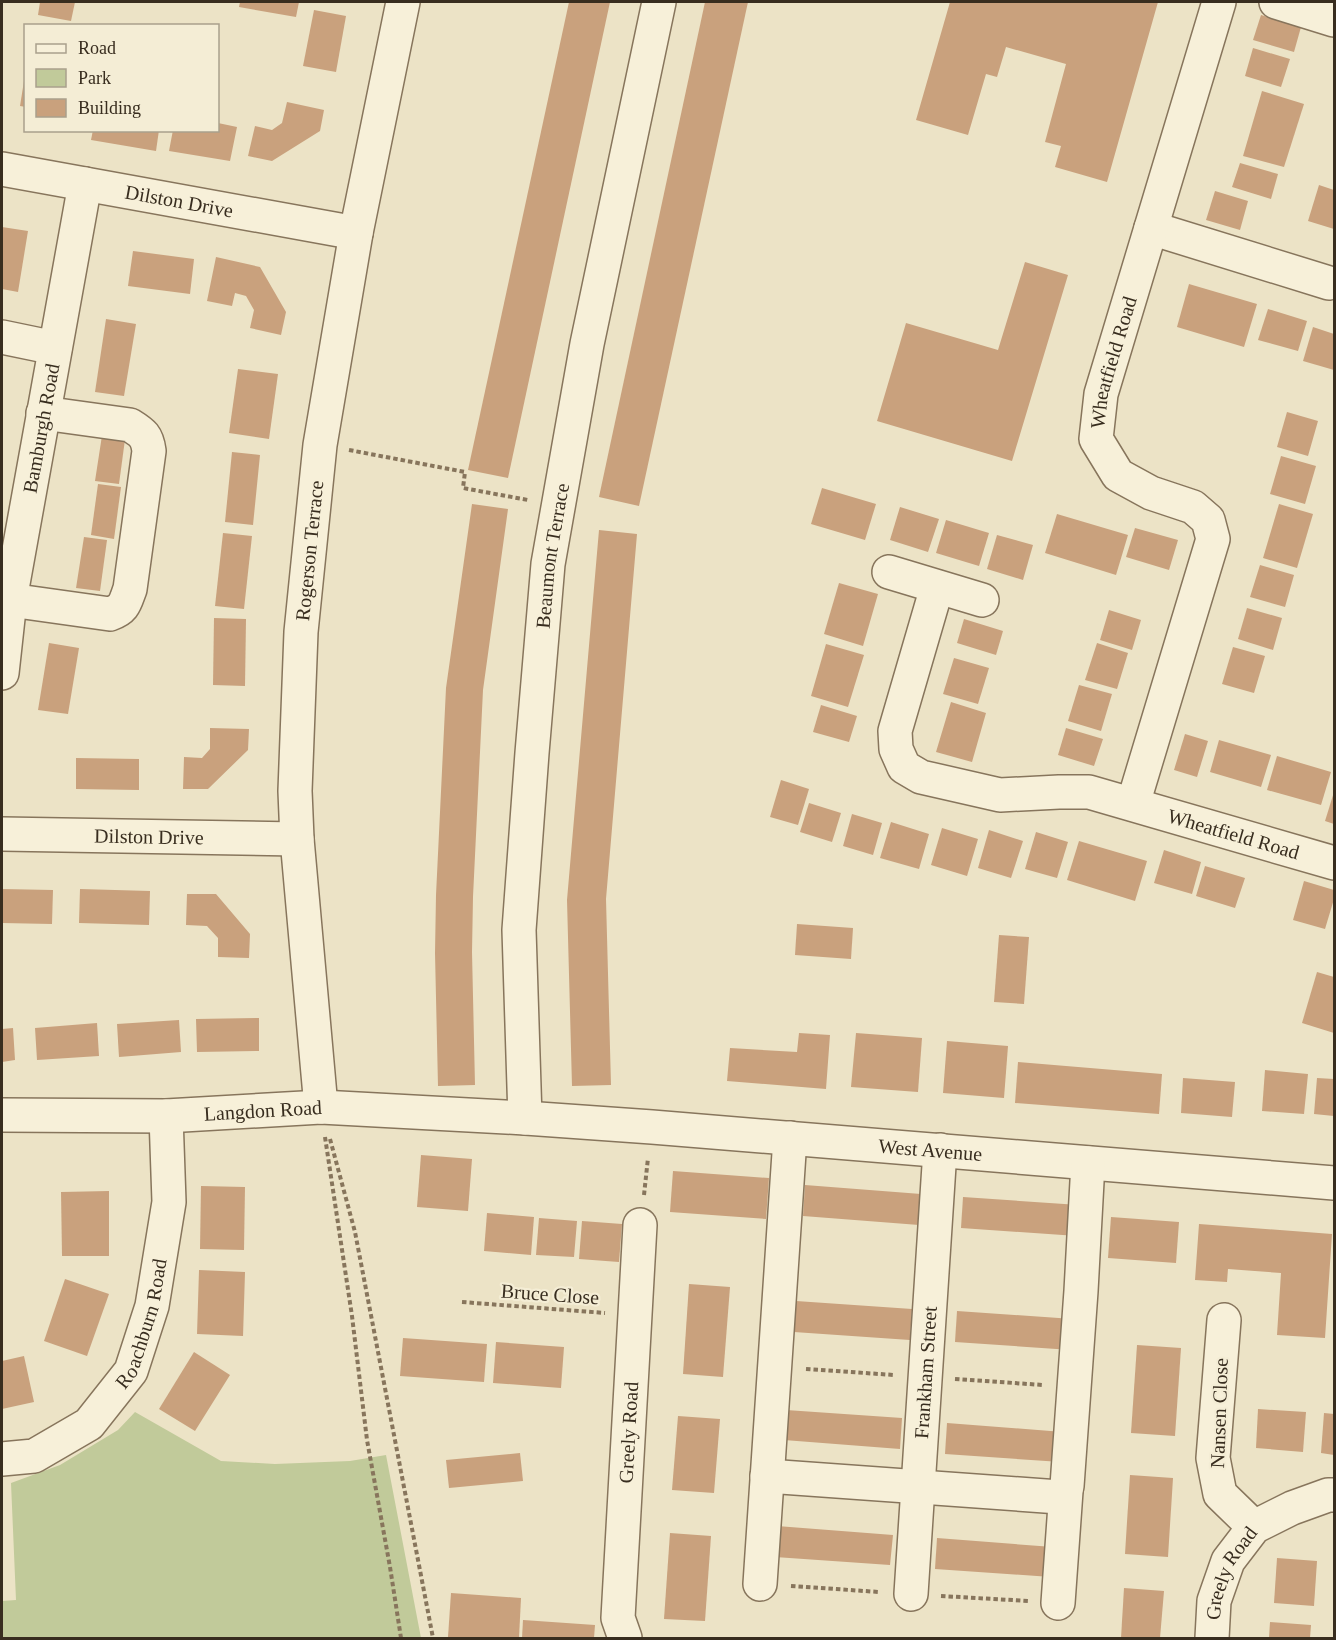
<svg xmlns="http://www.w3.org/2000/svg" width="1336" height="1640" viewBox="0 0 1336 1640" font-family="Georgia,serif">
<rect width="100%" height="100%" fill="#ece3c6"/>
<polygon fill="#c1ca9a" points="135,1412 221,1461 275,1464 350,1461 386,1455 421,1638 2,1638 2,1601 16,1600 11,1483 60,1465 118,1430"/>
<g fill="#c9a17d">
<polygon points="40,2 75,2 71,21 38,15"/>
<polygon points="240,2 299,2 296,17 239,7"/>
<polygon points="569,2 610,2 508,478 468,470"/>
<polygon points="705,2 748,2 639,506 599,497"/>
<polygon points="950,2 1158,2 1107,182 1055,167 1061,146 1045,142 1066,64 1006,47 997,77 986,74 968,135 916,120"/>
<polygon points="314,10 346,16 336,72 303,66"/>
<polygon points="1261,15 1301,27 1294,52 1253,40"/>
<polygon points="1253,48 1290,59 1281,87 1245,76"/>
<polygon points="24,81 26,81 26,107 20,106"/>
<polygon points="1262,91 1304,104 1284,167 1243,156"/>
<polygon points="287,102 324,110 320,131 272,161 248,156 255,126 272,130 282,123"/>
<polygon points="218,123 237,127 230,161 169,151 173,130 218,130"/>
<polygon points="93,130 159,130 156,151 91,140"/>
<polygon points="1240,163 1278,174 1271,199 1232,187"/>
<polygon points="1319,185 1334,190 1334,229 1308,221"/>
<polygon points="1215,191 1248,201 1240,230 1206,220"/>
<polygon points="2,227 28,231 18,292 2,289"/>
<polygon points="133,251 194,259 190,294 128,286"/>
<polygon points="216,257 260,267 286,312 281,335 250,328 254,310 246,296 235,293 232,306 207,301"/>
<polygon points="1025,262 1068,275 1012,461 877,421 906,323 998,350"/>
<polygon points="1189,284 1257,304 1244,347 1177,327"/>
<polygon points="1268,309 1307,321 1298,351 1258,340"/>
<polygon points="106,319 136,324 124,396 95,392"/>
<polygon points="1313,327 1334,334 1334,370 1303,361"/>
<polygon points="238,369 278,374 269,439 229,433"/>
<polygon points="1287,412 1318,421 1308,456 1277,447"/>
<polygon points="103,429 126,432 119,484 95,481"/>
<polygon points="232,452 260,455 253,525 225,522"/>
<polygon points="1281,456 1316,466 1305,504 1270,494"/>
<polygon points="98,484 121,487 114,539 91,535"/>
<polygon points="822,488 876,504 865,540 811,524"/>
<polygon points="472,504 508,509 483,690 473,897 472,952 475,1085 438,1086 435,953 436,895 446,688"/>
<polygon points="1279,504 1313,514 1297,568 1263,558"/>
<polygon points="900,507 939,519 928,552 890,540"/>
<polygon points="1057,514 1128,535 1116,575 1045,553"/>
<polygon points="946,520 989,533 979,566 936,553"/>
<polygon points="1135,528 1178,540 1169,570 1126,557"/>
<polygon points="599,530 637,534 606,899 611,1085 572,1086 567,900"/>
<polygon points="223,533 252,536 244,609 215,606"/>
<polygon points="997,535 1033,545 1023,580 987,569"/>
<polygon points="84,537 107,540 100,591 76,588"/>
<polygon points="1260,565 1294,575 1285,607 1250,597"/>
<polygon points="839,583 878,594 863,646 824,634"/>
<polygon points="1247,608 1282,618 1273,650 1238,639"/>
<polygon points="1109,610 1141,620 1132,650 1100,640"/>
<polygon points="214,618 246,619 245,686 213,685"/>
<polygon points="964,619 1003,631 996,655 957,643"/>
<polygon points="49,643 79,648 68,714 38,710"/>
<polygon points="1097,643 1128,653 1117,689 1085,680"/>
<polygon points="826,644 864,655 848,707 811,696"/>
<polygon points="1233,647 1265,656 1254,693 1222,684"/>
<polygon points="954,658 989,668 978,704 943,694"/>
<polygon points="1079,685 1112,694 1101,731 1068,721"/>
<polygon points="951,702 986,713 972,762 936,752"/>
<polygon points="821,705 857,716 849,742 813,732"/>
<polygon points="210,728 249,729 248,750 208,789 183,789 184,757 202,758 210,749"/>
<polygon points="1066,728 1103,739 1094,766 1058,755"/>
<polygon points="1185,734 1208,741 1197,777 1174,770"/>
<polygon points="1219,740 1271,755 1261,787 1210,772"/>
<polygon points="1277,756 1331,772 1321,805 1267,790"/>
<polygon points="76,758 139,759 139,790 76,789"/>
<polygon points="781,780 809,789 798,825 770,817"/>
<polygon points="1334,792 1334,824 1325,821"/>
<polygon points="809,803 841,813 832,842 800,832"/>
<polygon points="852,814 882,823 873,855 843,846"/>
<polygon points="891,822 929,834 919,869 880,858"/>
<polygon points="942,828 978,839 967,876 931,865"/>
<polygon points="989,830 1023,841 1011,878 978,868"/>
<polygon points="1036,832 1068,842 1057,878 1025,869"/>
<polygon points="1079,841 1147,861 1135,901 1067,880"/>
<polygon points="1164,850 1201,862 1192,894 1154,883"/>
<polygon points="1205,866 1245,878 1235,908 1196,896"/>
<polygon points="1304,881 1334,890 1334,899 1325,929 1293,920"/>
<polygon points="2,889 53,890 52,924 2,923"/>
<polygon points="80,889 150,891 149,925 79,923"/>
<polygon points="187,894 216,894 250,934 249,958 218,957 218,938 207,926 186,925"/>
<polygon points="797,924 853,928 851,959 795,955"/>
<polygon points="999,935 1029,937 1024,1004 994,1002"/>
<polygon points="1317,972 1334,977 1334,1033 1302,1023"/>
<polygon points="259,1018 259,1051 197,1052 196,1019"/>
<polygon points="179,1020 181,1052 119,1057 117,1024"/>
<polygon points="97,1023 99,1056 37,1060 35,1028"/>
<polygon points="13,1028 15,1060 2,1062 2,1029"/>
<polygon points="799,1033 830,1035 826,1089 727,1081 730,1048 797,1052"/>
<polygon points="856,1033 922,1038 918,1092 851,1087"/>
<polygon points="947,1041 1008,1046 1004,1098 943,1093"/>
<polygon points="1018,1062 1162,1074 1159,1114 1015,1103"/>
<polygon points="1265,1070 1308,1074 1304,1114 1262,1111"/>
<polygon points="1183,1078 1235,1082 1232,1117 1181,1113"/>
<polygon points="1317,1078 1334,1079 1334,1116 1314,1114"/>
<polygon points="421,1155 472,1159 468,1211 417,1207"/>
<polygon points="673,1171 769,1178 766,1219 670,1212"/>
<polygon points="805,1185 921,1194 919,1225 803,1216"/>
<polygon points="201,1186 245,1187 244,1250 200,1249"/>
<polygon points="109,1191 109,1256 62,1256 61,1192"/>
<polygon points="963,1197 1079,1205 1077,1236 961,1228"/>
<polygon points="487,1213 534,1217 531,1255 484,1251"/>
<polygon points="1111,1217 1179,1222 1176,1263 1108,1258"/>
<polygon points="539,1218 577,1221 574,1257 536,1255"/>
<polygon points="582,1221 622,1224 619,1262 579,1259"/>
<polygon points="1199,1224 1332,1234 1325,1338 1277,1335 1281,1273 1228,1269 1227,1282 1195,1280"/>
<polygon points="199,1270 245,1272 243,1336 197,1334"/>
<polygon points="65,1279 109,1294 87,1356 44,1341"/>
<polygon points="689,1284 730,1287 723,1377 683,1374"/>
<polygon points="796,1301 912,1309 910,1340 794,1332"/>
<polygon points="957,1311 1073,1319 1071,1350 955,1342"/>
<polygon points="403,1338 487,1344 484,1382 400,1376"/>
<polygon points="496,1342 564,1347 561,1388 493,1383"/>
<polygon points="1137,1345 1181,1348 1175,1436 1131,1433"/>
<polygon points="194,1352 230,1375 195,1431 159,1409"/>
<polygon points="24,1356 34,1402 2,1409 2,1361"/>
<polygon points="1258,1409 1306,1412 1303,1452 1256,1448"/>
<polygon points="786,1410 902,1418 900,1449 784,1440"/>
<polygon points="1324,1413 1334,1414 1334,1455 1321,1453"/>
<polygon points="678,1416 720,1419 714,1493 672,1490"/>
<polygon points="947,1423 1063,1432 1061,1462 945,1454"/>
<polygon points="520,1453 523,1481 449,1488 446,1460"/>
<polygon points="1130,1475 1173,1478 1168,1557 1125,1554"/>
<polygon points="777,1526 893,1535 890,1565 775,1557"/>
<polygon points="670,1533 711,1536 705,1621 664,1619"/>
<polygon points="937,1538 1053,1547 1051,1577 935,1569"/>
<polygon points="1277,1558 1317,1561 1314,1606 1274,1603"/>
<polygon points="1124,1588 1164,1591 1160,1638 1121,1638"/>
<polygon points="451,1593 521,1598 519,1638 473,1638 448,1637"/>
<polygon points="523,1620 595,1625 594,1638 522,1638"/>
<polygon points="1270,1622 1311,1625 1310,1638 1269,1638"/>
</g>
<g fill="none" stroke-linecap="round" stroke-linejoin="round">
<g stroke="#87755c" stroke-width="36">
<g id="minor">
<polyline points="1276,2 1334,20"/>
<path id="s1" d="M 2,169 L 356,233"/>
<polyline points="1151,228 1329,283"/>
<polyline points="2,337 55,348"/>
<polyline points="889,572 982,600"/>
<path id="s2" d="M 937,587 L 895,731 L 896,749 L 904,767 L 921,777 L 1000,795 L 1059,792 L 1089,792 L 1334,863"/>
<path d="M 10,600 L 110,614 C 125,609 125,602 130,589 L 149,451 C 147,436 143,433 130,425 L 43,413"/>
<path id="s3" d="M 2,673 L 10,600 L 85,184"/>
<path id="s4" d="M 1133,804 L 1213,539 L 1208,520 L 1193,507 L 1151,493 L 1118,475 L 1096,439 L 1101,394 L 1219,2"/>
<path id="s5" d="M 2,834 L 297,839"/>
<path id="s6" d="M 321,1107 L 297,839 L 295,791 L 301,632 L 320,445 L 356,233 L 403,2"/>
<path id="s7" d="M 2,1115 L 166,1116 L 321,1107 L 525,1118 L 652,1127 L 1334,1183"/>
<path id="s8" d="M 525,1118 L 519,930 L 532,753 L 548,564 L 587,344 L 659,2"/>
<polyline points="1224,1320 1213,1458 1220,1494 1254,1527"/>
<path id="s9" d="M 2,1459 L 34,1456 L 89,1424 L 131,1371 L 152,1306 L 169,1202 L 166,1116"/>
<polyline points="767,1476 1059,1497 1063,1496 1067,1486 1081,1291 1088,1163"/>
<polyline points="760,1584 790,1138"/>
<path id="s10" d="M 911,1594 L 940,1150"/>
<polyline points="1058,1603 1066,1491"/>
<path id="s11" d="M 625,1638 L 618,1618 L 640,1225"/>
<path id="s12" d="M 1212,1638 L 1214,1601 L 1228,1561 L 1254,1527 L 1292,1508 L 1328,1495 L 1334,1495"/>
</g>
</g>
<g stroke="#87755c" stroke-width="4" stroke-dasharray="4.5 3" stroke-linecap="butt">
<polyline points="349,450 465,472 463,488 528,500"/>
<polyline points="325,1137 352,1316 367,1440 390,1567 401,1638"/>
<polyline points="330,1139 355,1232 433,1638"/>
<polyline points="644,1195 648,1158"/>
<polyline points="462,1302 605,1313"/>
<polyline points="806,1369 894,1375"/>
<polyline points="955,1379 1043,1385"/>
<polyline points="791,1586 879,1592"/>
<polyline points="941,1596 1029,1601"/>
</g>
<use href="#minor" stroke="#f7f0d9" stroke-width="33"/>
</g>
<g text-anchor="middle" dominant-baseline="central" stroke-width="4.5" stroke-linejoin="round" paint-order="stroke">
<g font-size="20" fill="#382d1f" stroke="#f4edd5">
<text stroke="none"><textPath href="#s1" startOffset="180">Dilston Drive</textPath></text>
<text stroke="none"><textPath href="#s4" startOffset="519">Wheatfield Road</textPath></text>
<text stroke="none"><textPath href="#s3" startOffset="248">Bamburgh Road</textPath></text>
<text stroke="none"><textPath href="#s6" startOffset="558">Rogerson Terrace</textPath></text>
<text stroke="none"><textPath href="#s8" startOffset="564">Beaumont Terrace</textPath></text>
<text stroke="none"><textPath href="#s2" startOffset="528">Wheatfield Road</textPath></text>
<text stroke="none"><textPath href="#s5" startOffset="147">Dilston Drive</textPath></text>
<text stroke="none"><textPath href="#s7" startOffset="261">Langdon Road</textPath></text>
<text stroke="none"><textPath href="#s7" startOffset="930">West Avenue</textPath></text>
<text transform="translate(550 1294) rotate(4)">Bruce Close</text>
<text stroke="none"><textPath href="#s9" startOffset="212">Roachburn Road</textPath></text>
<text stroke="none"><textPath href="#s10" startOffset="222">Frankham Street</textPath></text>
<text transform="translate(1219 1413) rotate(-88)">Nansen Close</text>
<text stroke="none"><textPath href="#s11" startOffset="207">Greely Road</textPath></text>
<text stroke="none"><textPath href="#s12" startOffset="69">Greely Road</textPath></text>
</g>
</g>
<rect width="1336" height="1640" fill="none" stroke="#382d1f" stroke-width="6"/>
<rect x="24" y="24" width="195" height="108" fill="#f4edd5" stroke="#a9a08c" stroke-width="1.5"/>
<rect x="36" y="44" width="30" height="9" fill="#f7f0d9" stroke="#a9a08c" stroke-width="1.5"/>
<text x="78" y="54" font-size="18" fill="#382d1f">Road</text>
<rect x="36" y="69" width="30" height="18" fill="#c1ca9a" stroke="#a9a08c" stroke-width="1.5"/>
<text x="78" y="84" font-size="18" fill="#382d1f">Park</text>
<rect x="36" y="99" width="30" height="18" fill="#c9a17d" stroke="#a9a08c" stroke-width="1.5"/>
<text x="78" y="114" font-size="18" fill="#382d1f">Building</text>
</svg>
